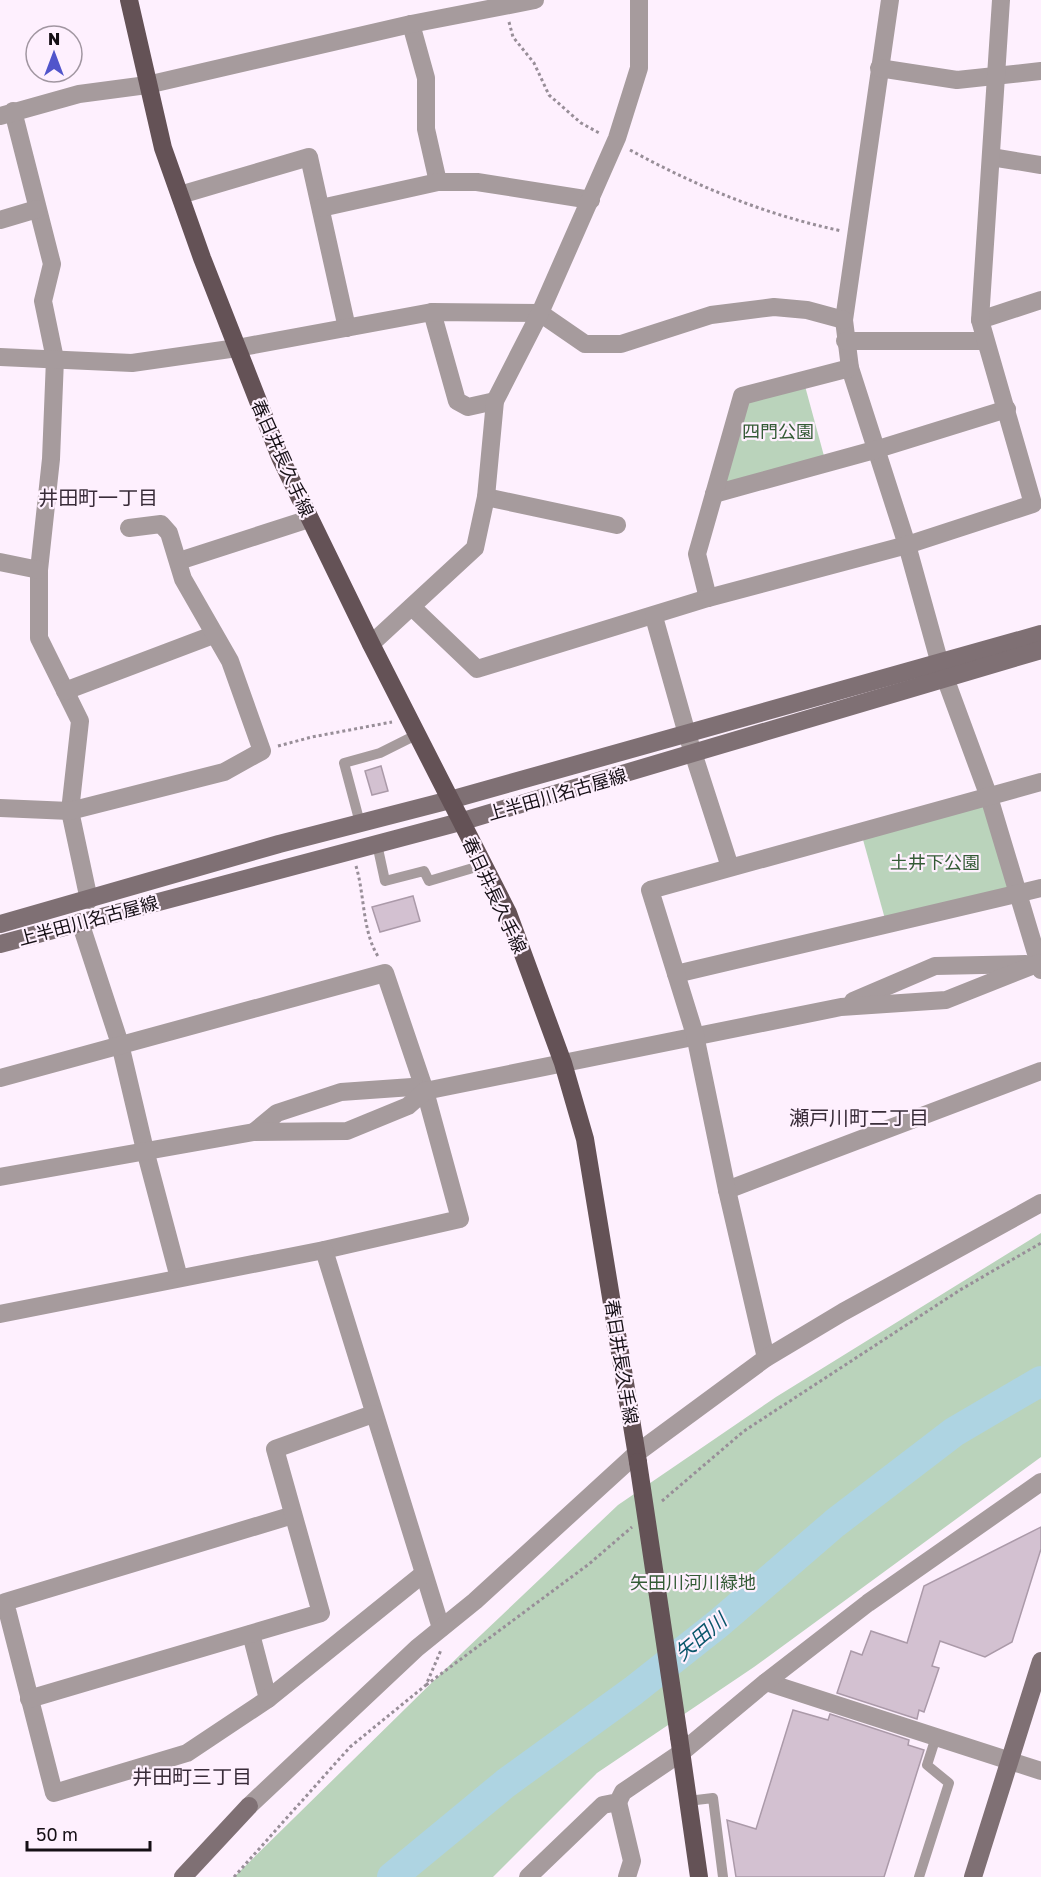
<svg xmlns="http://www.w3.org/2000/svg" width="1041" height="1877" viewBox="0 0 1041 1877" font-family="'Golos Text','Noto Sans JP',sans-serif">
<rect width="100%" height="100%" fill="#fef0fe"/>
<g fill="#bad3bb">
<polygon points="805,386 824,456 723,485 746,400"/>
<polygon points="983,805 1008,888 885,919 862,836"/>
<polygon points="1041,1233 1041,1457 754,1667 597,1773 493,1877 234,1877 464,1651 618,1505 776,1397"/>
</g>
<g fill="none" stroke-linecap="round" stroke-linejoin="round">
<polyline stroke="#aed4e2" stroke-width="30" points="392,1877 506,1783 633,1691 719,1623 835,1523 954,1432 1041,1381"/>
</g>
<g fill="#d3c1d1" stroke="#ab9aa9" stroke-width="1.5">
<polygon points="381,766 388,791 372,795 365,771"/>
<polygon points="413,896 420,921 380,932 372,907"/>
<polygon points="1041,1527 1041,1549 1012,1642 985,1657 940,1641 932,1666 939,1668 924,1712 919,1710 917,1719 837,1693 851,1651 862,1655 871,1631 907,1643 924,1586"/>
<polygon points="793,1710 828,1720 830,1714 909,1740 908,1745 924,1750 884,1877 736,1877 727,1820 756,1829"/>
</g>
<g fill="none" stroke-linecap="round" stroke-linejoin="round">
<g stroke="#988e98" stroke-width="3" stroke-dasharray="3 3" stroke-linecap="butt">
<polyline points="509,22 513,37 534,63 549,95 581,123 601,134"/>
<path d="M 630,150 C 698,187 766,215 842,231"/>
<polyline points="278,746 312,737 392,722"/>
<path d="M 356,866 C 365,896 362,932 379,958"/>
<polyline points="662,1501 744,1431 960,1290 1041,1243"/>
<polyline points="426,1685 589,1564 632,1527"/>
<polyline points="234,1877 350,1747 426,1685 441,1650"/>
</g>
<g stroke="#a69b9d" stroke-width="10">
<polyline points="360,823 344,763 380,753 418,734"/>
<polyline points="377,844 385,881 424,871 429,881 483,865"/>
<polyline points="688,1801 713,1798 723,1877"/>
<polyline points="919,1877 949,1783 927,1765 936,1737"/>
</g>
<g stroke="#a69b9d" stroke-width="18">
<polyline points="890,0 844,320 850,368 907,545 940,664 989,797 1041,970"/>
<polyline points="411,24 426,78 426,129 438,182"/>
<polyline points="879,68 957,80 1041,71"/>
<polyline points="13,111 52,264 43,301 55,359 51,459 39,570 39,638 80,721 70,811 89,900"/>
<polyline points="0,116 79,94 147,85 411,24 535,0"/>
<polyline points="991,157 1041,165"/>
<polyline points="180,195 309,157 347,328"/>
<polyline points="321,208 438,182 477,182 591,200"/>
<polyline points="0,220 37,209"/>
<polyline points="432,312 457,401 468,407 495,401"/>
<polyline points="980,320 1041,300"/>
<polyline points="845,341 984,341"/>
<polyline points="0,357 132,363 237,348 432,312 540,313 585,344 621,344 711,315 774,307 807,310 844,320"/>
<polyline points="714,494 878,449 1007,409"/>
<polyline points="486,497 617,525"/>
<polyline points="179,561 309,519"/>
<polyline points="0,562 39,570"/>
<polyline points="708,598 697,554 742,396 850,368"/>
<polyline points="412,607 477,669 708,598 907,545 1033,504 980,320 1001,0"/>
<polyline points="654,617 687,734 730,867"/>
<polyline points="371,644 475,548 486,497 495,401 540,313 617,138 639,68 639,0"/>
<polyline points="65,691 213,635"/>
<polyline points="0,808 70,811 224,772 262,751 230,661 183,579 169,533 161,524 129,528"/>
<polyline points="80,922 120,1044 145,1150 179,1278"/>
<polyline points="676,974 1041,888"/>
<polyline points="853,1001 935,966 1026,964"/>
<polyline points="0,1078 385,973 425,1091 460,1219 324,1250 0,1314"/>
<polyline points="254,1132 277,1113 341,1092 412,1087 425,1091"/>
<polyline points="0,1177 254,1132 347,1131 408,1106 425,1091 841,1007 946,1000 1039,963"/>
<polyline points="727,1190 1041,1071"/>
<polyline points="324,1250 441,1628"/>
<polyline points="766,1358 727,1190 695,1035 650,890 1041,782"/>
<polyline points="251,1634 268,1699 187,1753 54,1793 5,1602 293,1515"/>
<polyline points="766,1682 1041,1771"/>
<polyline points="29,1699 321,1613 275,1449 373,1414"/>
<polyline points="268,1699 423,1574"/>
<polyline points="618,1802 632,1861 627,1877"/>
<polyline points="249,1806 417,1648 475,1601 637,1453 766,1358 843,1312 1041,1203"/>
<polyline points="528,1877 603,1805 618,1802 623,1792 682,1752 766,1682 868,1603 1041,1482"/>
</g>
<g stroke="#7f7074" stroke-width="18">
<polyline points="0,924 279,844 450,800 1041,634"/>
<polyline points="0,944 460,822 1041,650"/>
<polyline points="183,1877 249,1806"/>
<polyline points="973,1877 1041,1661"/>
</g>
<g stroke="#645256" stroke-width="18">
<polyline points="129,0 163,148 202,258 280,457 371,644 508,913 563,1063 585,1139 638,1462"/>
<polyline points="679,1737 699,1877"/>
</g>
<polyline stroke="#645256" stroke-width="18" points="638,1462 679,1737"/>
</g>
<g text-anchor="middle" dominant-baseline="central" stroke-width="4.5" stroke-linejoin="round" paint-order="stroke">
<g font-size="18" fill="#345b36" stroke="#fef0fe">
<text x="778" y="431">四門公園</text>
<text x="935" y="862">土井下公園</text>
<text x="693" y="1582">矢田川河川緑地</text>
</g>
<g font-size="18" fill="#150f15" stroke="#fef0fe">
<text transform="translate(283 458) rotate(66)">春日井長久手線</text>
<text transform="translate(557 794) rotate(-16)">上半田川名古屋線</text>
<text transform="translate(495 895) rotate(65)">春日井長久手線</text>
<text transform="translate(88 920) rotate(-15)">上半田川名古屋線</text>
<text transform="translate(622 1362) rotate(81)">春日井長久手線</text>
</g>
<g font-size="20" fill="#392c39" stroke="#fef0fe">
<text x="98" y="497">井田町一丁目</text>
<text x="859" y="1117">瀬戸川町二丁目</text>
<text x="192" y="1776">井田町三丁目</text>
</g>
<g font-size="20" font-style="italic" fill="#0a566b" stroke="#fef0fe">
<text transform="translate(700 1636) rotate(-40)">矢田川</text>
</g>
</g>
<g transform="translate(54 54)"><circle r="28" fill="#fef0fe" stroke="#a196a1" stroke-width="1.5"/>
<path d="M0-4.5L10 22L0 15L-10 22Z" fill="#5155cb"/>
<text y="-9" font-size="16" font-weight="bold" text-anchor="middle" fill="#150f15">N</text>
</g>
<path d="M27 1841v9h123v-9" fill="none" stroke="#150f15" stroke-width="3"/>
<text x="36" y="1841" font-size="18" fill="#150f15" stroke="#fef0fe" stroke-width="4.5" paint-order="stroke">50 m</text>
</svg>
